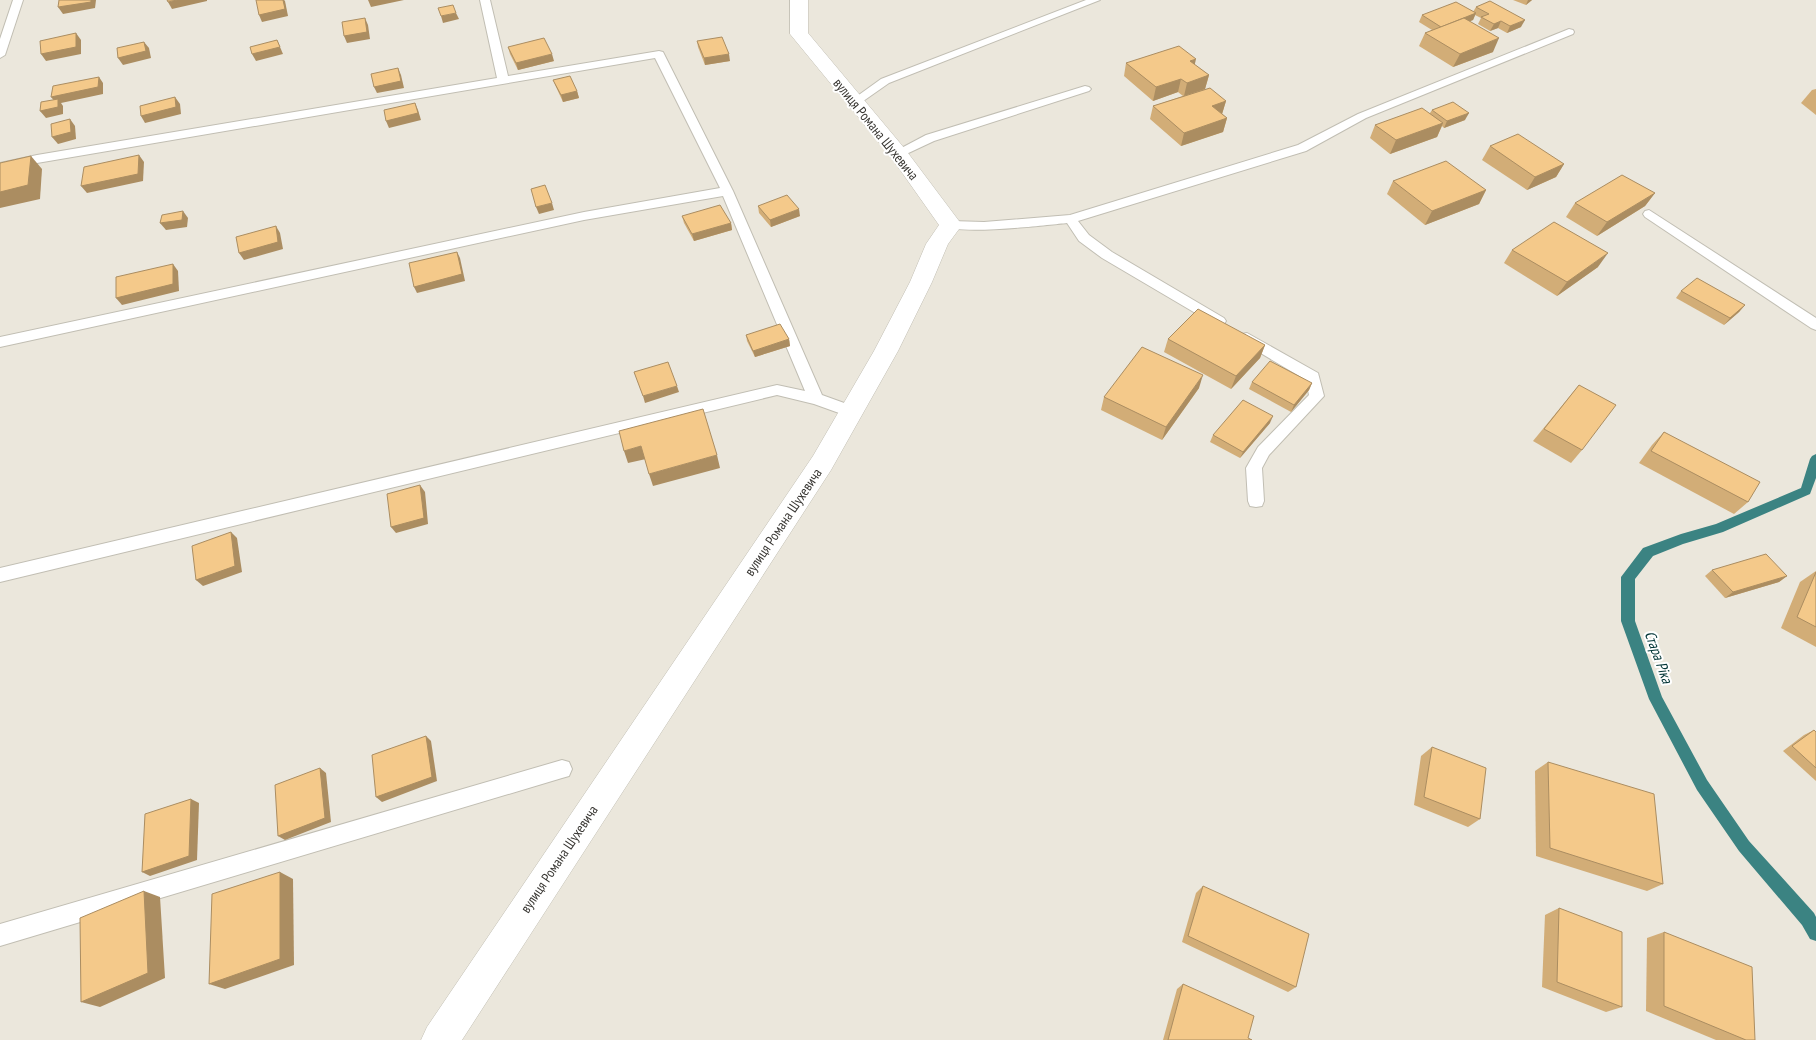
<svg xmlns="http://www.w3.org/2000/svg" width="1816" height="1040" viewBox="0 0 1816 1040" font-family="'PT Sans Narrow',sans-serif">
<rect width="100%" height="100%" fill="#ebe7dc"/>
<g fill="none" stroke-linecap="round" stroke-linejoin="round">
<polygon fill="#3b8382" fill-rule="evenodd" points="1816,454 1816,478 1810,494 1723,532 1683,544 1653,556 1635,579 1635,621 1662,697 1707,780 1749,841 1814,913 1816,917 1816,941 1810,939 1802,925 1739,851 1697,790 1649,699 1621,621 1621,577 1643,548 1681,534 1716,524 1801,488 1810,459 1812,456"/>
<g stroke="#c1beb3" stroke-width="2">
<g id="service">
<polygon points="13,0 23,0 5,55 0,58 0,39"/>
<polygon points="480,0 490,0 508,76 659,51 663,52 733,191 822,395 858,408 860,412 858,416 853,418 814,404 777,395 0,582 0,568 777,385 805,391 723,196 584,220 0,347 0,337 584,212 720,188 655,58 37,163 0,171 0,163 37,155 497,78"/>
<polygon points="1086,0 1100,0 889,83 859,104 855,105 849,102 881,79"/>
<path d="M 1569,29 L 1573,30 L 1574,32 L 1573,34 L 1366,118 L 1306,151 L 1078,221 L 1089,235 L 1112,252 L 1224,318 L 1226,321 L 1224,324 L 1214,324 L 1102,258 L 1079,241 L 1067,223 C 1048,225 953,236 945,225 L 951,221 L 984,222 L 1070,215 L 1298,145 L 1358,114 Z"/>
<polygon points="1085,86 1089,87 1091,89 1089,91 934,141 902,156 898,157 892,153 926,135"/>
<polygon points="1649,210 1816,318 1816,330 1811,328 1645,217 1643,214 1645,211"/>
<polygon points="1247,333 1318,373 1324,396 1269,455 1262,468 1264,501 1262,506 1256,507 1250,506 1248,501 1246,468 1258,447 1309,395 1306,380 1242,342 1240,338 1242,334"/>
<polygon points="562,760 569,762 572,769 569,776 562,778 0,946 0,924"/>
</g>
</g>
<g stroke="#c1beb3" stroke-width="1">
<polygon id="minor" points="790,0 808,0 808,33 905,149 962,225 948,244 932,282 898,351 831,470 462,1040 421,1040 427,1027 813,456 874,351 910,282 926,244 939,225 891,157 790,34"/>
</g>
<use href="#service" fill="#fff" fill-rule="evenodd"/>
<use href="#minor" fill="#fff" fill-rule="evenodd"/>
</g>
<g fill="#d2ad77">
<polygon points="1513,0 1532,0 1526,5"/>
<polygon points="1476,7 1521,27 1507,33 1498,28 1490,31 1478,24 1481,18 1475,15 1473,20 1470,21 1493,52 1453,67 1419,46 1425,33 1432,30 1419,22 1422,15 1473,12"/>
<polygon points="697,41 730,61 705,65 698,47"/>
<polygon points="508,47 554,61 518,70 510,54"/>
<polygon points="1126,63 1195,65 1209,75 1205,89 1226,101 1222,114 1227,118 1223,132 1181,146 1150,119 1153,106 1183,96 1178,92 1153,101 1124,76"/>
<polygon points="553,80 577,91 579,98 563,102 556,87"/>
<polygon points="1816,89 1816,115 1801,103 1812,90"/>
<polygon points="1432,110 1465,120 1444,128 1442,126 1437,137 1390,154 1370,138 1375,125 1430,113"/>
<polygon points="1490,146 1564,164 1556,177 1527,190 1482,160"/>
<polygon points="1393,181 1486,190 1479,204 1425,225 1387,194"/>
<polygon points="1655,193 1645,206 1597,236 1566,217 1575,203"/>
<polygon points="758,206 800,216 771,227 759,213"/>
<polygon points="682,216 731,223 732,230 694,241 684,223"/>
<polygon points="1512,250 1598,267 1557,296 1504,263"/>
<polygon points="1681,291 1745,305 1739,312 1724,325 1676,298"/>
<polygon points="746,335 789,339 790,346 755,357 747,341"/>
<polygon points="1168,339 1265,345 1260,358 1231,389 1164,352"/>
<polygon points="1252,382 1312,383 1309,390 1291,412 1249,389"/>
<polygon points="1579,385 1582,450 1571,463 1533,441"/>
<polygon points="1199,388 1162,440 1101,410 1104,397"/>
<polygon points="1270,423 1240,458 1210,442 1213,435"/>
<polygon points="1664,432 1748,502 1734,514 1639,463 1652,445"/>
<polygon points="1712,570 1787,576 1779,582 1725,598 1705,576"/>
<polygon points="1816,571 1816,647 1781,628 1800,582"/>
<polygon points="1814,730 1816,732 1816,781 1783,751 1804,735"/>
<polygon points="1432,747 1480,819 1468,827 1414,805 1421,756"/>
<polygon points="1548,762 1663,884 1647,891 1536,856 1535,771"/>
<polygon points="1203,886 1296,987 1288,992 1182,942 1196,893"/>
<polygon points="1559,908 1622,1007 1606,1012 1542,987 1545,915"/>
<polygon points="1664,932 1755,1040 1716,1040 1646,1011 1647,938"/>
<polygon points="1183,984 1248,1038 1252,1040 1163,1040 1177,989"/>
</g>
<g fill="#ab8d61">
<polygon points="91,0 96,0 95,8 63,14 58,7"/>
<polygon points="177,0 207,0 207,1 172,9 168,2"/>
<polygon points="283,0 284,0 285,1 288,16 262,22 259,15"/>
<polygon points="368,0 404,0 371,7"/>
<polygon points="1528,0 1532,0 1526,5"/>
<polygon points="456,13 459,19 443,23 441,16"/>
<polygon points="1476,13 1473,20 1438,34 1441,27"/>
<polygon points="365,18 368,25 370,39 347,43 344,36"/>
<polygon points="1525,20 1521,27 1507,33 1510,26"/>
<polygon points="1501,21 1498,28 1490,31 1494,24"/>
<polygon points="76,33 81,40 81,54 46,61 41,54"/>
<polygon points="1499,38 1493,52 1453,67 1460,54"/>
<polygon points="277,40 283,54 256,61 252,54"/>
<polygon points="144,42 149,48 151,58 123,65 118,58"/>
<polygon points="552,54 554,61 518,70 516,63"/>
<polygon points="729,54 730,61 705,65 704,58"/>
<polygon points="1196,59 1193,72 1190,61"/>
<polygon points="398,68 401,75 404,88 377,93 374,87"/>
<polygon points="1209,75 1205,89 1184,96 1187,83"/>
<polygon points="99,77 103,83 103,94 61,103 63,106 63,114 46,118 40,111 57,104 51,97"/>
<polygon points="1181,79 1178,92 1153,101 1156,87"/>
<polygon points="577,91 579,98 563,102 561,95"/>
<polygon points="175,97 180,104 181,114 145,123 141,116"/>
<polygon points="1226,101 1222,114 1212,106"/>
<polygon points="415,103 418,110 421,120 389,128 386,121"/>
<polygon points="1469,113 1465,120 1444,128 1447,121"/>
<polygon points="1227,118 1223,132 1181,146 1184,133"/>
<polygon points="70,119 75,126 76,139 58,144 52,137"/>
<polygon points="1443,123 1437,137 1390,154 1396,140"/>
<polygon points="139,155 144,162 143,181 87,193 81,186"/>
<polygon points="31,156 42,169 40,199 0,208 0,192"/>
<polygon points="1564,164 1556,177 1527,190 1535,177"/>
<polygon points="1486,190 1479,204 1425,225 1432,211"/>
<polygon points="1655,193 1645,206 1597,236 1607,222"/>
<polygon points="552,203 554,210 539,214 536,207"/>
<polygon points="799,209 800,216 771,227 770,220"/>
<polygon points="183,211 188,218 187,227 166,230 160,223"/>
<polygon points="731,223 732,230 694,241 692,234"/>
<polygon points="276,226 280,233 283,249 244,260 239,253"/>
<polygon points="457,252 460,258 465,281 417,293 414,287"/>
<polygon points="1608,253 1598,267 1557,296 1567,282"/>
<polygon points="173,264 178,271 179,291 122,305 116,298"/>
<polygon points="1745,305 1739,312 1724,325 1730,318"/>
<polygon points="789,339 790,346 755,357 753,351"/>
<polygon points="1265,345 1260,358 1231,389 1236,376"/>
<polygon points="1203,375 1199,388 1162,440 1166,427"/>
<polygon points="1312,383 1309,390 1291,412 1294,405"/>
<polygon points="677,386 679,392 645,403 643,396"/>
<polygon points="1273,416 1270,423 1240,458 1243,452"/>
<polygon points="641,446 646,459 628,463 624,451"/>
<polygon points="717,455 720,468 653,486 649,474"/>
<polygon points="420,485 425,492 428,524 396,533 391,527"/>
<polygon points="231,532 237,538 242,572 203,586 196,580"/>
<polygon points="1787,576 1779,582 1725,598 1733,592"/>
<polygon points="426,736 431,741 437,781 382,802 376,797"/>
<polygon points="320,768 326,773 331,822 285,840 278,836"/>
<polygon points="191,799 199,803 197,860 150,876 142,872"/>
<polygon points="280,872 293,879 294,965 225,989 209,984"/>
<polygon points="144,891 160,897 165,978 100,1007 81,1002"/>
</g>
<g fill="#f4c98a" stroke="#ab8d61">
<polygon points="59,0 91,0 91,2 58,7"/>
<polygon points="167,0 177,0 168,2"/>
<polygon points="256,0 283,0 285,9 259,15"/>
<polygon points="1490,1 1525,20 1510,26 1501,21 1494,24 1481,17 1489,14 1476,7"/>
<polygon points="1456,2 1476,13 1441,27 1422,15"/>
<polygon points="453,5 456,13 441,16 438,8"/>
<polygon points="365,18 367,32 344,36 342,22"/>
<polygon points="1464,18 1499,38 1460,54 1425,33"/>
<polygon points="76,33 76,47 41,54 40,41"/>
<polygon points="722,37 729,54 704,58 697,41"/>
<polygon points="544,38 552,54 516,63 508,47"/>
<polygon points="277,40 280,47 252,54 250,47"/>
<polygon points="144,42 146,51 118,58 117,48"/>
<polygon points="1179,46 1196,59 1190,61 1209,75 1187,83 1181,79 1156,87 1126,63"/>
<polygon points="398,68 401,81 374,87 371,74"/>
<polygon points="570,76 577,91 561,95 553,80"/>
<polygon points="99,77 98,87 51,97 53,86"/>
<polygon points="1210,88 1226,101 1212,106 1227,118 1184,133 1153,106"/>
<polygon points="175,97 176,107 141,116 140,106"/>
<polygon points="58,99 58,107 40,111 41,102"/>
<polygon points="1453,102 1469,113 1447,121 1432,110"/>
<polygon points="415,103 418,113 386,121 384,110"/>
<polygon points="1422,108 1443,123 1396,140 1375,125"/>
<polygon points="70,119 71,132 52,137 51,124"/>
<polygon points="1518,134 1564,164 1535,177 1490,146"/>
<polygon points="139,155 138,174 81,186 84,167"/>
<polygon points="31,156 28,185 0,192 0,163"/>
<polygon points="1446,161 1486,190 1432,211 1393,181"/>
<polygon points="1622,175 1655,193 1607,222 1575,203"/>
<polygon points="545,185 552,203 536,207 531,189"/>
<polygon points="787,195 799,209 770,220 758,206"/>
<polygon points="720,205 731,223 692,234 682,216"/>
<polygon points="183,211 182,220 160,223 162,215"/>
<polygon points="1554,222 1608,253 1567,282 1512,250"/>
<polygon points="276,226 278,242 239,253 236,237"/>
<polygon points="457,252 462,274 414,287 409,263"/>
<polygon points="173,264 173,284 116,298 116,277"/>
<polygon points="1697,278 1745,305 1730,318 1681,291"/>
<polygon points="1198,309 1265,345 1236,376 1168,339"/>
<polygon points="780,324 789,339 753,351 746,335"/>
<polygon points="1142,347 1203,375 1166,427 1104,397"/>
<polygon points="1270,361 1312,383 1294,405 1252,382"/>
<polygon points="668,362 677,386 643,396 634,372"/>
<polygon points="1579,385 1616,405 1582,450 1544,429"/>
<polygon points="1243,400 1273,416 1243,452 1213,435"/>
<polygon points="703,409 717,455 649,474 641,446 624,451 619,431"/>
<polygon points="1664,432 1760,482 1748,502 1651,451"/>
<polygon points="420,485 424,518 391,527 387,494"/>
<polygon points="231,532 235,566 196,580 192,546"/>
<polygon points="1766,554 1787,576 1733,592 1712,570"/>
<polygon points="1816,572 1816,627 1797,617"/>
<polygon points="1814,730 1816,732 1816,768 1792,746"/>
<polygon points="426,736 432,777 376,797 372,755"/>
<polygon points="1432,747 1486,768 1480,819 1424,797"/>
<polygon points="1548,762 1654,794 1663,884 1550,848"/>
<polygon points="320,768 325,818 278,836 275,785"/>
<polygon points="191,799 189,856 142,872 145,814"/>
<polygon points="280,872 280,959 209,984 212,894"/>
<polygon points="1203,886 1309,934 1296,987 1188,936"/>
<polygon points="144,891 148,973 81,1002 80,918"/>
<polygon points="1559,908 1622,932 1622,1007 1557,982"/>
<polygon points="1664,932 1752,967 1755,1040 1746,1040 1664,1006"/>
<polygon points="1183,984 1254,1016 1248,1038 1252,1040 1168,1040"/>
</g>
<g text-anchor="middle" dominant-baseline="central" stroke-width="4" stroke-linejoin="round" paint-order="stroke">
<g font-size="14" fill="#383632" stroke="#fff">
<text transform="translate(876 129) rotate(51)">вулиця Романа Шухевича</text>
<text transform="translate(783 522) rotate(-56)">вулиця Романа Шухевича</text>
<text transform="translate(559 859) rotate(-56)">вулиця Романа Шухевича</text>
</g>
<g font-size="15" font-style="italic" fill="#033637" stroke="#fff">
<text transform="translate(1659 657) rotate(70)">Стара Ріка</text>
</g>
</g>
</svg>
